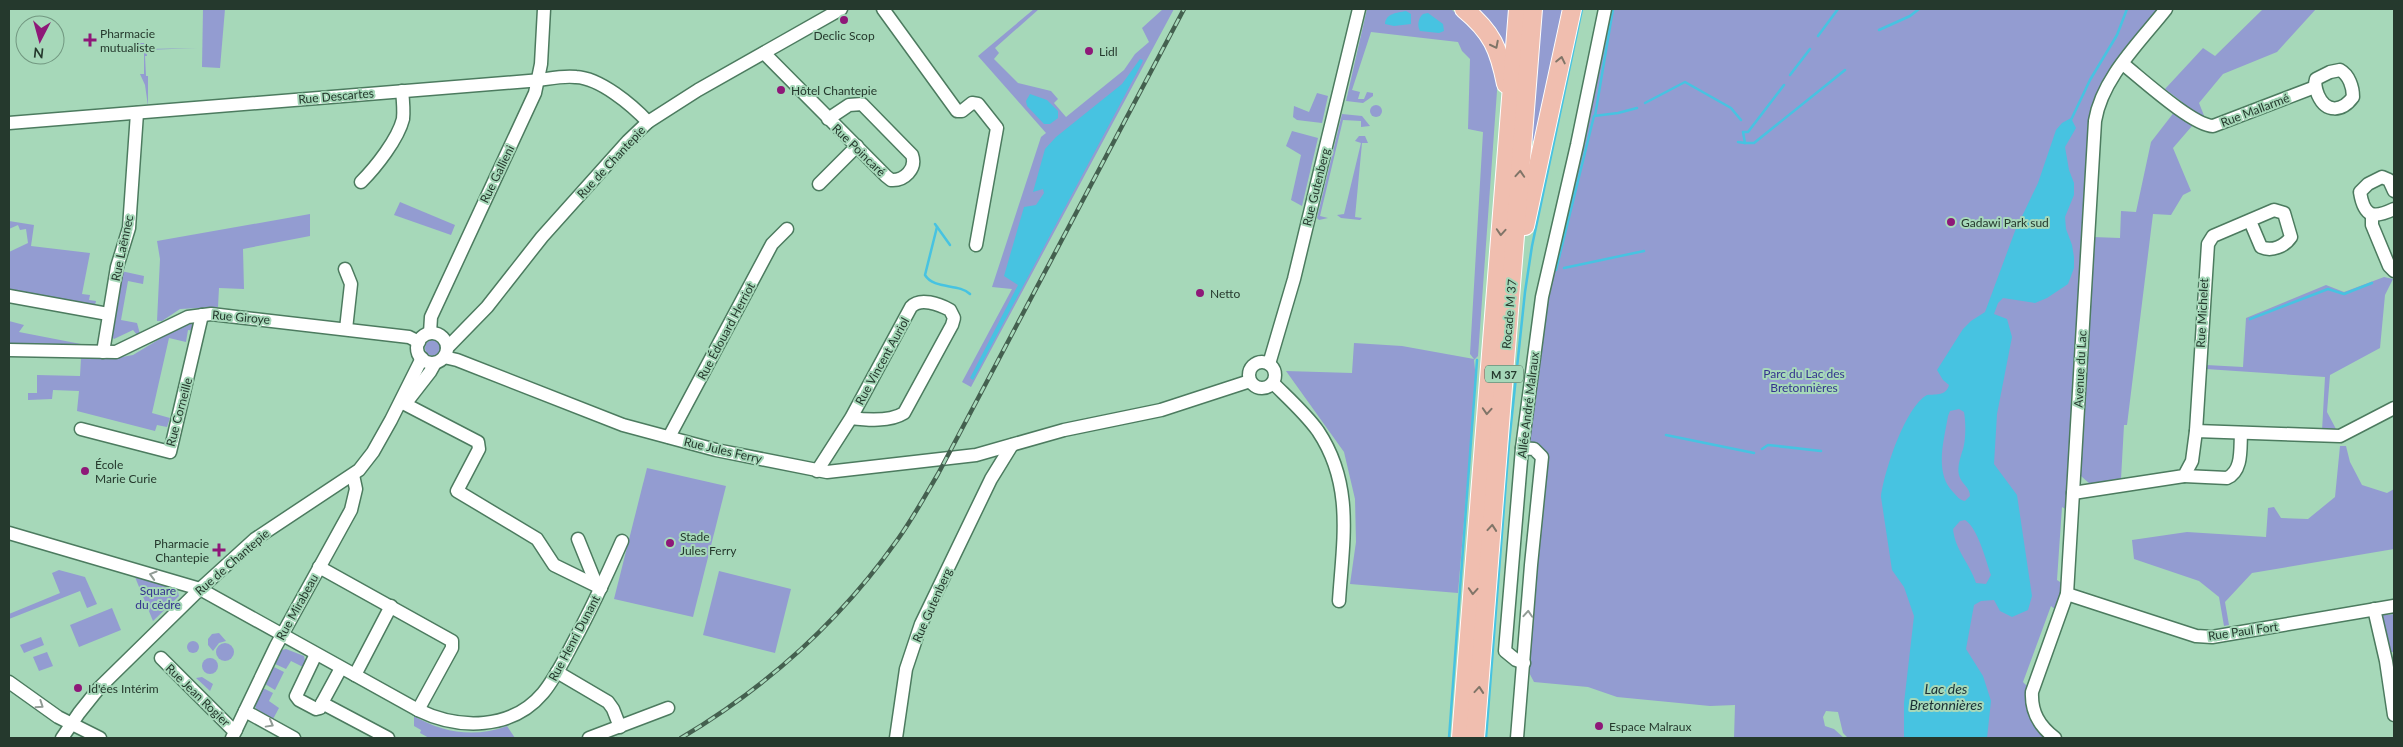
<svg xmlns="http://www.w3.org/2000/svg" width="2403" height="747" viewBox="0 0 2403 747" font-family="Lato,sans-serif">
<rect width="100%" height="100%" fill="#a6d8b9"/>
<g fill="#939cd1">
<polygon points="203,9 225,9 220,68 202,67"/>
<polygon points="1034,9 1039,9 995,48 999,53 994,59 1018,83 1051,91 1058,99 1054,103 1066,117 1124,70 1135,54 1149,42 1142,28 1163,9 1174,9 971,387 962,382 1012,289 992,287 1041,137 1046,133 978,56"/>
<polygon points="1367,9 1451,9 1476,31 1487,44 1498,77 1478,356 1474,360 1476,379 1458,593 1350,584 1356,542 1355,499 1344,452 1286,371 1352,373 1354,343 1402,346 1474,359 1470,354 1483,132 1468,129 1470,59 1462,51 1458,42 1371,32 1352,90 1360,92 1358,99 1364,99 1367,92 1373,93 1373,96 1363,103 1346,101"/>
<polygon points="1476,9 1510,9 1507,53 1495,27"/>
<polygon points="1541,9 1564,9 1535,140 1531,142"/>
<polygon points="1605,9 2161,9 2096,95 2088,122 2079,290 2093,237 2120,238 2121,211 2136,212 2151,142 2182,102 2165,89 2203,48 2215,56 2263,9 2316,9 2277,52 2223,74 2199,103 2205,118 2192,126 2173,148 2191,191 2183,195 2171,215 2153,214 2127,425 2124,425 2121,479 2090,484 2081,476 2069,479 2067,510 2062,507 2057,580 2063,584 2057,611 2051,606 2023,682 2028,687 2048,738 1848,738 1843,733 1838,712 1826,711 1823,717 1825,726 1834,729 1844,738 1734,738 1735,705 1710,706 1617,697 1588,687 1534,682 1524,663 1542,457 1522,448 1542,297"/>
<polygon points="136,43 146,43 147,49 197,48 146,50 147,56 145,56 146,76 148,76 148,106 145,85 140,74 144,74 144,49 137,49"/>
<polygon points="1317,93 1328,96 1322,123 1297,120 1293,117 1294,106 1309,112"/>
<circle cx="1376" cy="111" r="6"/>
<polygon points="1342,114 1362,116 1370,126 1361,127 1361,121 1343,120 1320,216 1328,218 1319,220 1317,218"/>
<polygon points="1292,131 1318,138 1302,206 1291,200 1301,155 1286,146"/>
<polygon points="1359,136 1365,136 1368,143 1362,143 1355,217 1362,218 1360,220 1341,218 1337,215 1344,214 1361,143 1355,141"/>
<polygon points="400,202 455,225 451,235 394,215"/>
<polygon points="310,214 310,236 243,249 244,289 219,288 218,307 180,309 162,321 157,321 160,259 157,241"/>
<polygon points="9,221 34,225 31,246 90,253 82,294 90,295 89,300 96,301 93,315 9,299 9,252 28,243 26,229 20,230 18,225 9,229"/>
<polygon points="121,271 144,276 143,284 128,281 121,320 137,323 140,334 138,336 133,330 114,339 110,335"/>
<polygon points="2384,277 2393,279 2385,295 2380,348 2330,375 2327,412 2336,429 2322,431 2325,377 2206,369 2206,365 2243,367 2246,318 2326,285 2344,292"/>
<polygon points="9,321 24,325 19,332 86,345 9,343"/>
<polygon points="186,323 192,323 196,331 188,330 186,342 169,338 152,413 170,418 167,427 157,425 155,431 77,411 79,391 53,390 52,399 28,400 28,393 37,393 37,375 80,376 81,358 111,359 133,355"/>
<circle cx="433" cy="348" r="8"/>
<polygon points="2340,446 2346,446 2350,462 2362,485 2387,493 2394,489 2394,549 2252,573 2225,602 2229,625 2224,626 2219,597 2199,581 2134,559 2132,540 2187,532 2266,537 2268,508 2274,507 2281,518 2308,519 2335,497"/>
<polygon points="647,468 726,486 693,617 614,599"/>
<polygon points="59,570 85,577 97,604 87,608 80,591 9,619 9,614 60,593 52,573"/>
<polygon points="719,571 791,589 775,653 703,635"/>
<polygon points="135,577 177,588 179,596 153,621"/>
<polygon points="112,608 121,630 79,647 70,625"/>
<polygon points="2387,611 2388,615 2394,614 2394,652 2389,652 2381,616 2382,613"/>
<polygon points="219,633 226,641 219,643 213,651 208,645 208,639 212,634"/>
<polygon points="41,637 44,645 24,653 20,645"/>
<circle cx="193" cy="647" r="6"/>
<circle cx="225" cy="652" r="9"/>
<polygon points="286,649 304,656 305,661 303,667 291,661 286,669 275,664 282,650"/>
<polygon points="47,652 53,666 39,671 33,657"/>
<circle cx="210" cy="666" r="8"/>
<polygon points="274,667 284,672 275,690 265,684"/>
<polygon points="202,677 213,684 210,691 196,678"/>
<polygon points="263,688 273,693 269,701 279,708 272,721 256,709 255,705"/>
<path d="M 414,716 C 443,733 475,738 507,726 L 515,738 L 429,738 L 420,733 L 421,730 L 414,726 Z"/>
</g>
<g fill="#47c3e1" fill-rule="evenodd">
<path d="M 1406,11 L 1411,14 L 1411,24 L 1394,26 L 1385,24 C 1386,13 1397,13 1406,11 Z"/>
<path d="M 1428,13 L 1443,24 L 1444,31 L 1439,33 L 1420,31 C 1417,26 1418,18 1423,14 Z"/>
<polygon points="1140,59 1143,60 1142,63 973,380 970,378 1018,285 1004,276 1024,207 1036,205 1044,193 1043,189 1033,192 1045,149 1056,137 1122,84"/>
<polygon points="1030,94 1047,100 1058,111 1058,118 1050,124 1044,124 1027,106 1026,101"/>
<path d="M 2071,118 L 2076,128 L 2065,147 L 2069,170 L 2074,183 L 2074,195 L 2065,217 L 2066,229 L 2072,245 L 2074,257 L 2074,268 L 2068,284 L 2047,298 L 2035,303 L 2003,298 L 1998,303 L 1994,314 L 2007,319 L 2012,337 L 1997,414 L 1994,464 L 2017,495 L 2032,596 L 2028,610 L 2012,617 L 2000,611 L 1994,600 L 1981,601 L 1974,605 L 1966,649 L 1983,676 L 1991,701 L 1987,738 L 1904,738 L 1904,703 L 1914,616 L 1904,587 L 1892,570 L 1881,497 C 1884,472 1905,407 1927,395 C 1937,394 1946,396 1949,385 L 1943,380 L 1937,370 L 1963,329 L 1971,321 L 1985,312 L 2015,231 L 2038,183 L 2056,130 L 2062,123 ZM 1959,409 L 1964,412 C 1966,422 1966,443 1962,452 C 1960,459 1957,467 1959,475 C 1961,484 1970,487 1970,496 L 1965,501 C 1959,500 1957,496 1953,492 C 1934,472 1944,441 1948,416 L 1950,411 ZM 1965,520 C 1978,528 1986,561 1991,575 L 1986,584 L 1976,583 C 1970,564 1955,550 1953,529 L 1960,521 Z"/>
</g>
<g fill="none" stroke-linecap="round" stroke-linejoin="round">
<g stroke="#47c3e1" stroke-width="2.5">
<polyline points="1879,30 1910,16 1919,9"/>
<polyline points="1818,36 1838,9"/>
<polyline points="1790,75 1810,49"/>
<polyline points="1645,103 1685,82 1731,108 1741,120"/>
<polyline points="1595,116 1613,9"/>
<polyline points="2070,122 2090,80 2117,35 2127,9"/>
<polyline points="1738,142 1745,143 1743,132 1748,132 1784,85"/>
<polyline points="1745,143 1754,143 1845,70"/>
<polyline points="935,224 950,245"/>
<path d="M 937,227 L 925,275 C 934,290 959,283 970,294"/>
<polyline points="1564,268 1644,251"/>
<polyline points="1556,270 1594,116 1618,113 1637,108"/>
<polyline points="2250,319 2328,289 2344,294 2372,283"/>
<polyline points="1666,435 1754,453"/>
<polyline points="1762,449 1768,445 1821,451"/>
<polyline points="1449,738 1477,360"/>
<polyline points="1486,738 1509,443 1525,292 1532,246 1582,9"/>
</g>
<g stroke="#4c7b5f" stroke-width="15">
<g id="minor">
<polyline points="883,9 957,111 962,111 972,103 978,104 997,128 976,245"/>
<path d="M 764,53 L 886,176 L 891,180 C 904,181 917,169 912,155 L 862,104 L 849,105 L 828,119"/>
<path d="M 2123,64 C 2142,79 2192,125 2213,126 L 2315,87"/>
<path d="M 2340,70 C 2349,75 2353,87 2353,97 C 2342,112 2326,113 2318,95 C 2316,89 2314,85 2316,79 L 2330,72 Z"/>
<path d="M 9,123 L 529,81 C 545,80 561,75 576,77 C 600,78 632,105 648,122"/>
<path d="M 361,182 C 376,167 398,139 403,119 C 404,110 403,100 402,91"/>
<polyline points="819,184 857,146"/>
<path d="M 2394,191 L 2389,180 L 2382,177 L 2368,184 L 2360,192 C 2364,217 2373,219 2394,209"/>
<polyline points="2372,215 2372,225 2389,266 2394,271"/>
<polyline points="345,269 351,284 346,329"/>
<polyline points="9,296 108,314"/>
<polyline points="430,333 431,317 535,93 541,64 544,9"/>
<circle cx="432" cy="348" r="15"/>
<polyline points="447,348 487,307 542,237 628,141 648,122 698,90 841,9"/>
<polyline points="9,350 116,352 188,317 211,314 409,337 419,342"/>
<polyline points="103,352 117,267 129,228 137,113"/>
<polyline points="444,357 457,360 623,425 716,450 827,472 976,455 1064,430 1161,410 1250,381"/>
<circle cx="1262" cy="375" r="13"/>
<polyline points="1269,364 1294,279 1359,9"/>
<path d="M 1273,383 C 1288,398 1306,414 1318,431 C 1354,485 1343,540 1339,601"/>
<polyline points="409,399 430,372 435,363"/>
<polyline points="401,402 478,442 479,449 457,491 537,539 554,565 601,588"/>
<polyline points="81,429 170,452 202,315"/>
<path d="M 2196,431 L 2208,244 L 2213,236 L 2274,210 L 2284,213 L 2291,237 C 2285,246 2272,252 2261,247 L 2250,221"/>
<polyline points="669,437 772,244 787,229"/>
<path d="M 817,471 L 851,418 L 911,307 C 920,297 939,304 950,310 L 954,318 L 952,325 L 904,413 C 890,422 867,420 851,418"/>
<path d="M 2184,476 L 2227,478 C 2243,471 2240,448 2241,433"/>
<polyline points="2073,493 2184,476 2192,461 2196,431 2340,436 2394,408"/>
<path d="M 9,533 L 200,589 L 418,710 C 459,730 512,730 543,693 C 556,677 565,658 574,641 C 592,608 607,575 622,541"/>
<polyline points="578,539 597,586"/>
<polyline points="319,567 452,641 452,648 418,710"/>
<polyline points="2067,594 2196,636 2212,637 2394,606"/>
<polyline points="2374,609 2386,661 2394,715"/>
<polyline points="316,654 296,696 299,700 316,709 320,708 322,703"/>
<polyline points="161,658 231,728 236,730"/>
<polyline points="1524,663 1516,660 1505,651 1522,448 1542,297 1577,145 1605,9"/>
<polyline points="341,668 322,703 388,738"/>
<polyline points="557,672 608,702 613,709 620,727"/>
<polyline points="355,675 391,606"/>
<polyline points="9,682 58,717 100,738"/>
<polyline points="245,711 294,738"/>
<polyline points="62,738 79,713 99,688 200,589 255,539 359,470 373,452 391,420 422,358"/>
<polyline points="232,738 276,646 351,510 356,489 353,475"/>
<polyline points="589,738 668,708"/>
<polyline points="896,738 906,669 921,624 991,479 1012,445"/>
<polyline points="1517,738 1531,565 1542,457 1534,449 1522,448"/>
<path d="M 2055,738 C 2039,726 2031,712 2032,692 L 2067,594 L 2095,121 C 2102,78 2140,42 2166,9"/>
</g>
</g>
<g stroke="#fff" stroke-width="20">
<g id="highway">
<path d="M 1464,9 C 1492,32 1499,49 1506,84"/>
<polyline points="1525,226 1572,9"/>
<polyline points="1461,738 1518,9"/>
<polyline points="1475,738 1533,9"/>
</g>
</g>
<use href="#minor" stroke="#fff" stroke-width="12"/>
<use href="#highway" stroke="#f0beaf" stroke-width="18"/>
<g stroke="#44604f" stroke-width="4.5">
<path id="rail" d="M 681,738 C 767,687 840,621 898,539 C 913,518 925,496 938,474 L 1184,9"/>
</g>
<use href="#rail" stroke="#a6d8b9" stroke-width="2.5" stroke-dasharray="8" stroke-linecap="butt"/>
</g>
<defs><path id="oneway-chevron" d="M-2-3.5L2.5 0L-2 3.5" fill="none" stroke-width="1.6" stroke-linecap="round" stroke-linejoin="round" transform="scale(1.25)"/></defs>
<g stroke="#807568">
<use href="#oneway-chevron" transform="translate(1495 45) rotate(63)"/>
<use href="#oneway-chevron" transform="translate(1561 60) rotate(-78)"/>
<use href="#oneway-chevron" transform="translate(1520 174) rotate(-86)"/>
<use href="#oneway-chevron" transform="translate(1501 232) rotate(94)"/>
<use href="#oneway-chevron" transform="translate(1487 411) rotate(94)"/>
<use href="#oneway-chevron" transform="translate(1492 528) rotate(-85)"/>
<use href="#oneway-chevron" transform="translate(1473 591) rotate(94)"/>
<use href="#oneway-chevron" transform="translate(1479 690) rotate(-85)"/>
</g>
<g stroke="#929c96">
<use href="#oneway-chevron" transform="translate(153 575) rotate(-164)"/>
<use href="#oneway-chevron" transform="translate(1528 614) rotate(-86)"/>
<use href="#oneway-chevron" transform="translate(40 705) rotate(34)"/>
<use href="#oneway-chevron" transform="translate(270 724) rotate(29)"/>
</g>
<g fill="#8e1878" stroke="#a6d8b9" stroke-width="2">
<circle cx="844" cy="20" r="5"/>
<path d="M87.5 32.5h5v5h5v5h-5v5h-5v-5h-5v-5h5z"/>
<circle cx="1089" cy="51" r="5"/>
<circle cx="781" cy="90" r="5"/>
<circle cx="1951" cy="222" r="5"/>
<circle cx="1200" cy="293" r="5"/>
<circle cx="85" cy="471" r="5"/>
<circle cx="670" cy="543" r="5"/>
<path d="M216.5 542.5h5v5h5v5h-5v5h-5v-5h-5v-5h5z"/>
<circle cx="78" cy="688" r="5"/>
<circle cx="1599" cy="726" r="5"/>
</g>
<g text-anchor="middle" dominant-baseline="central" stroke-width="4" stroke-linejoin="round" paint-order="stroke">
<rect fill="#a6d8b9" stroke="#4c6957" stroke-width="1" x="1485" y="365.5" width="38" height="17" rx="4"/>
<g font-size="11" font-weight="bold" fill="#25392d">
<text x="1504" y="374">M 37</text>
</g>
<g font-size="12" fill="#25392d" stroke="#a6d8b9" text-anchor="start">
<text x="100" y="33">Pharmacie<tspan x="100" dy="14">mutualiste</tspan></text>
<text x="844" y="35" text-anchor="middle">Declic Scop</text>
<text x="1099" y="51">Lidl</text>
<text x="791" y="90">Hôtel Chantepie</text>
<text x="1961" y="222">Gadawi Park sud</text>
<text x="1210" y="293">Netto</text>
<text x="95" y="464">École<tspan x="95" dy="14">Marie Curie</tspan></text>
<text x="680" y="536">Stade<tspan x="680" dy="14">Jules Ferry</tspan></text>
<text x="209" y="543" text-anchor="end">Pharmacie<tspan x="209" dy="14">Chantepie</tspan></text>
<text x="88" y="688">Id'ées Intérim</text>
<text x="1609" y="726">Espace Malraux</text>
</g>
<g font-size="12" fill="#25392d" stroke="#a6d8b9">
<text transform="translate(336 96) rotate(-5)">Rue Descartes</text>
<text transform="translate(2255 110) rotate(-21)">Rue Mallarmé</text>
<text transform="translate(859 150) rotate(44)">Rue Poincaré</text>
<text transform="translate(611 162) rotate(-47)">Rue de Chantepie</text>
<text transform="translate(497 174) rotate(-64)">Rue Gallieni</text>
<text transform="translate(1316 187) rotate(-76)">Rue Gutenberg</text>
<text transform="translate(122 248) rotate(-78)">Rue Laënnec</text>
<text transform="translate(2202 313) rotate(-87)">Rue Michelet</text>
<text transform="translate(1509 314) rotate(-85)">Rocade M 37</text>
<text transform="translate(241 317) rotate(5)">Rue Giroye</text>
<text transform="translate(726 331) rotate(-62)">Rue Édouard Herriot</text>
<text transform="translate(882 361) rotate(-61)">Rue Vincent Auriol</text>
<text transform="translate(2080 369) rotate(-87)">Avenue du Lac</text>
<text transform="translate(1528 405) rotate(-83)">Allée André Malraux</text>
<text transform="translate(179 412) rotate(-75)">Rue Corneille</text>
<text transform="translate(723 450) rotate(13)">Rue Jules Ferry</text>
<text transform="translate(232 562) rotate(-41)">Rue de Chantepie</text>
<text transform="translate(932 605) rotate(-66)">Rue Gutenberg</text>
<text transform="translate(297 607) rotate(-61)">Rue Mirabeau</text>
<text transform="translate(2243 631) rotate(-8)">Rue Paul Fort</text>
<text transform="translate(574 638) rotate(-62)">Rue Henri Dunant</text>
<text transform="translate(198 695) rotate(44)">Rue Jean Rogier</text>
</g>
<g font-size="12" fill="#34338e" stroke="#a6d8b9">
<text x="1804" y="373">Parc du Lac des<tspan x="1804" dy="14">Bretonnières</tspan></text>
<text x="158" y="590">Square<tspan x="158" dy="14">du cèdre</tspan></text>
</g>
<g font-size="14" font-style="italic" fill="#1a2f35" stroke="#a6d8b9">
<text x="1946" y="688">Lac des<tspan x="1946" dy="16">Bretonnières</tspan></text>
</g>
</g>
<rect width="2403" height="747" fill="none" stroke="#25392d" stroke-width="20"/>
<g transform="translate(40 40) rotate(186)"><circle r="24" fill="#a6d8b9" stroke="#729881"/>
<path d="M0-4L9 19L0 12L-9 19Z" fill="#8e1878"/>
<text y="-8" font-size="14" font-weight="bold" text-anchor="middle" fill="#25392d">N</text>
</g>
</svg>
